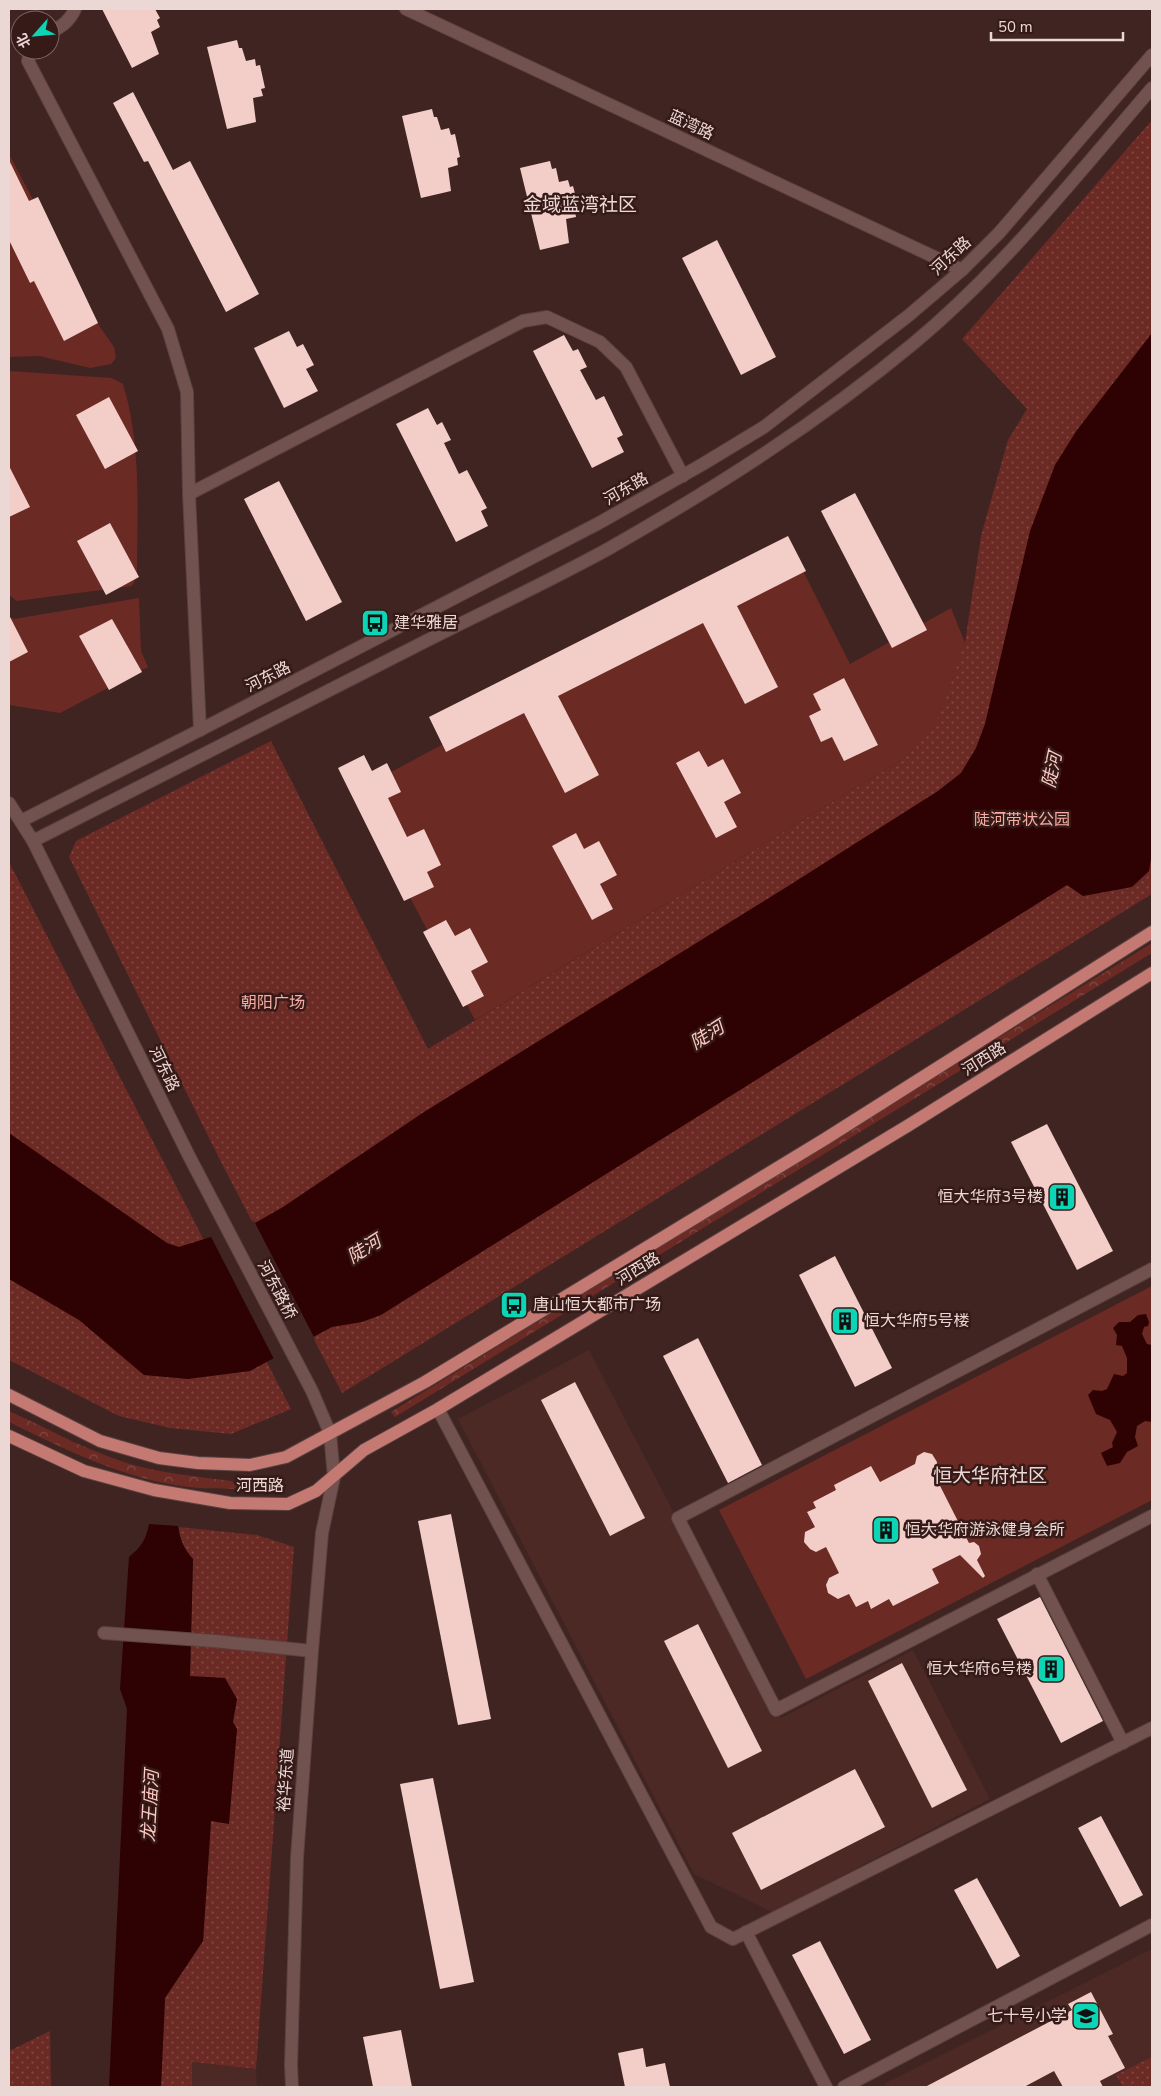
<svg xmlns="http://www.w3.org/2000/svg" width="1161" height="2096" viewBox="0 0 1161 2096" font-family="'Nunito Sans','Noto Sans SC',sans-serif">
<defs>
<pattern id="grass-dots" width="8" height="8" patternUnits="userSpaceOnUse" patternTransform="scale(1.25)"><rect width="8" height="8" fill="#6c2a25"/><path d="M2 2h.1M6 6h.1" fill="none" stroke="#814844" stroke-width="1.8" stroke-linecap="round"/></pattern>
<pattern id="forest-crowns" width="20" height="18" patternUnits="userSpaceOnUse" patternTransform="scale(1.25)"><rect width="20" height="18" fill="#6c2a25"/><path d="M2 6a3 3 0 1 1 6 0M12 15a3 3 0 1 1 6 0" fill="none" stroke="#814844"/></pattern>
</defs>
<rect width="100%" height="100%" fill="#3f2421"/>
<g fill="#4c2925">
<polygon points="589,1350 781,1718 913,1650 990,1799 772,1912 694,1874 458,1419"/>
<polygon points="1152,1949 1152,2087 884,2087 886,2083"/>
<polygon points="192,2062 256,2069 257,2087 192,2087"/>
</g>
<g fill="url(#grass-dots)">
<polygon points="1152,120 1152,894 342,1393 223,1166 69,857 76,841 271,741 428,1049 903,759 965,643 981,536 1008,440 1027,409 962,339"/>
<polygon points="9,862 291,1409 231,1434 170,1428 119,1416 9,1360"/>
<path d="M 179,1527 L 257,1535 L 294,1547 L 256,2069 L 192,2062 L 192,2087 L 161,2087 L 165,1998 L 203,1941 L 211,1820 L 229,1823 L 190,1676 L 193,1559 C 184,1549 180,1541 179,1527 Z"/>
<polygon points="50,2031 51,2087 9,2087 9,2051"/>
<polygon points="1152,2057 1152,2087 1123,2087 1116,2075"/>
</g>
<g fill="url(#forest-crowns)">
<polygon points="1152,943 1152,953 395,1417 391,1412"/>
<path d="M 9,1411 C 45,1427 80,1447 118,1460 C 154,1473 194,1476 232,1481 L 237,1486 L 234,1489 C 219,1488 203,1489 188,1487 C 124,1479 66,1450 9,1422 Z"/>
</g>
<g fill="#6c2a25">
<polygon points="9,154 100,327 114,347 116,358 111,364 90,368 39,356 9,357"/>
<path d="M 9,371 L 112,378 L 123,384 C 142,446 137,512 137,576 L 132,586 L 17,601 L 9,595 Z"/>
<polygon points="795,555 850,664 951,608 965,643 938,718 903,759 475,1020 354,792"/>
<polygon points="139,598 141,651 148,667 60,713 9,705 9,617 14,619"/>
<polygon points="1152,1286 1152,1500 806,1679 719,1510"/>
</g>
<g fill="#2e0202">
<polygon points="1152,333 1152,853 1149,871 1132,887 1083,896 1067,885 381,1315 362,1322 332,1327 250,1371 188,1379 144,1375 79,1320 9,1279 9,1133 167,1243 179,1247 255,1223 283,1207 424,1112 785,888 938,791 961,773 976,748 985,724 1030,531 1055,465 1077,430"/>
<polygon points="1146,1314 1149,1322 1148,1326 1144,1327 1142,1334 1147,1344 1152,1345 1152,1422 1145,1421 1137,1426 1135,1437 1138,1446 1127,1452 1120,1463 1107,1466 1101,1453 1113,1447 1112,1443 1117,1432 1110,1420 1096,1414 1088,1395 1093,1390 1102,1391 1107,1389 1114,1374 1123,1376 1127,1373 1127,1358 1122,1346 1116,1345 1117,1335 1113,1328 1119,1322 1130,1322 1138,1315"/>
<path d="M 149,1524 L 178,1526 C 180,1540 184,1549 193,1559 L 190,1676 L 225,1678 L 237,1699 L 233,1722 L 237,1729 L 229,1824 L 211,1821 L 203,1941 L 165,1998 L 161,2087 L 109,2087 L 127,1709 L 120,1689 L 129,1557 C 141,1547 146,1540 149,1524 Z"/>
</g>
<polygon fill="#3f2421" points="254,1221 315,1339 275,1361 210,1235"/>
<g fill="#f3cec9">
<polygon points="102,9 155,9 160,18 157,20 160,27 151,32 159,54 132,68"/>
<polygon points="237,40 239,48 242,48 246,61 255,59 256,66 260,65 265,88 261,89 263,96 253,98 256,122 227,129 207,47"/>
<polygon points="133,92 173,170 190,161 259,294 226,312 148,161 144,162 113,103"/>
<polygon points="432,109 434,117 437,117 441,130 449,128 451,135 455,134 460,157 457,158 458,165 448,168 451,191 421,198 402,116"/>
<polygon points="9,160 29,201 38,197 98,323 64,341 34,281 30,283 9,240"/>
<polygon points="550,161 552,169 556,168 559,182 568,180 570,187 573,186 579,209 575,210 576,217 566,219 569,243 540,250 520,168"/>
<polygon points="717,240 776,357 741,375 682,258"/>
<polygon points="289,331 297,347 303,344 314,365 306,369 318,391 284,408 254,348"/>
<polygon points="564,335 573,351 578,349 587,367 580,370 596,400 604,396 623,435 617,438 624,452 592,468 533,351"/>
<polygon points="109,397 138,451 105,469 76,415"/>
<polygon points="428,408 437,425 442,422 451,440 444,443 459,474 467,470 487,508 481,511 488,526 456,542 396,424"/>
<polygon points="9,466 30,507 9,517"/>
<polygon points="279,481 342,602 306,621 244,499"/>
<polygon points="855,493 927,630 892,648 821,511"/>
<polygon points="110,523 139,577 106,595 77,541"/>
<polygon points="788,536 806,571 737,606 778,687 745,704 703,623 558,696 599,775 565,793 524,713 446,752 429,717"/>
<polygon points="9,615 28,652 9,662"/>
<polygon points="112,619 142,672 109,690 79,636"/>
<polygon points="844,678 878,745 844,761 832,737 821,742 809,716 821,710 813,694"/>
<polygon points="699,751 708,767 723,759 741,793 724,802 737,827 716,838 676,763"/>
<polygon points="364,755 372,771 387,763 401,792 388,798 407,837 424,829 441,865 427,872 434,887 404,901 338,768"/>
<polygon points="576,833 584,849 599,841 617,875 600,884 613,909 592,920 552,846"/>
<polygon points="446,920 455,936 470,928 488,962 471,971 484,996 463,1007 423,932"/>
<polygon points="1047,1124 1113,1251 1077,1270 1011,1142"/>
<polygon points="835,1256 892,1368 855,1387 799,1275"/>
<polygon points="698,1338 762,1465 728,1483 663,1356"/>
<polygon points="575,1382 645,1518 610,1536 541,1400"/>
<polygon points="924,1452 932,1454 937,1462 936,1468 933,1472 969,1543 974,1542 979,1546 981,1554 977,1560 985,1576 983,1578 960,1555 932,1569 939,1583 893,1606 889,1599 871,1609 868,1601 856,1607 849,1594 838,1599 828,1593 826,1585 829,1578 839,1573 826,1547 816,1552 810,1549 804,1542 805,1532 815,1527 807,1512 816,1508 813,1502 836,1490 834,1485 871,1466 880,1482 915,1464 917,1456"/>
<polygon points="451,1514 491,1719 458,1725 418,1521"/>
<polygon points="1040,1597 1103,1721 1061,1743 997,1619"/>
<polygon points="698,1624 762,1751 728,1768 664,1641"/>
<polygon points="902,1663 967,1790 932,1808 868,1681"/>
<polygon points="855,1769 885,1827 761,1890 732,1833"/>
<polygon points="433,1778 474,1982 440,1989 400,1784"/>
<polygon points="1101,1816 1143,1895 1120,1907 1078,1828"/>
<polygon points="977,1878 1020,1956 997,1969 954,1890"/>
<polygon points="820,1941 871,2040 844,2054 792,1955"/>
<polygon points="1091,1992 1113,2034 1108,2036 1125,2068 1100,2081 1103,2087 1063,2087 1054,2071 1024,2087 925,2087 1072,2010 1068,2004"/>
<polygon points="401,2030 412,2087 373,2087 363,2037"/>
<polygon points="643,2048 646,2067 665,2063 670,2087 625,2087 618,2053"/>
</g>
<g fill="none" stroke-linecap="round" stroke-linejoin="round">
<g stroke="#58413f" stroke-width="14">
<g id="minor">
<polyline points="406,9 962,270"/>
<path d="M 50,33 C 62,26 70,21 75,9"/>
<polyline points="30,50 28,61 168,329 187,392 189,494 200,730"/>
<polyline points="189,494 523,321 547,317 600,342 626,367 683,476"/>
<polyline points="9,803 33,841 189,1156 312,1391 330,1433 334,1477 322,1533 312,1651 297,1858 291,2065 292,2087"/>
<polyline points="21,821 200,730 599,523 703,464 764,427 908,316 962,270 999,233 1152,55"/>
<path d="M 33,841 C 164,774 294,708 424,642 C 485,611 548,582 608,549 C 715,488 819,422 914,343 C 1004,268 1076,176 1152,88"/>
<polyline points="1152,1269 678,1518 776,1710 1152,1516"/>
<polyline points="438,1409 711,1927 733,1939 1152,1728"/>
<polyline points="1037,1574 1123,1743"/>
<polyline points="104,1633 214,1641 312,1651"/>
<polyline points="746,1932 826,2087"/>
<polyline points="844,2087 1152,1925"/>
</g>
</g>
<g stroke="#58413f" stroke-width="14">
<g id="major">
<polyline points="9,1395 100,1441 159,1458 198,1463 250,1465 286,1457 425,1382 825,1139 1152,932"/>
<polyline points="9,1436 84,1471 154,1490 230,1503 288,1504 316,1491 364,1450 438,1409 909,1125 1152,973"/>
</g>
</g>
<use href="#minor" stroke="#72524f" stroke-width="12"/>
<use href="#major" stroke="#c47a72" stroke-width="12"/>
</g>
<defs>
<g id="bus-square" transform="scale(1.4375)"><rect x="-9" y="-9" width="18" height="18" rx="4" fill="#0bd5b5" stroke="#351a17"/><path d="M-5-6H5V4H4V6H2V4H-2V6H-4V4H-5ZM-3.5-4V0h7V-4ZM-3.5 1.2v1.5H-2V1.2ZM2 1.2v1.5H3.5V1.2Z" fill="#111"/></g>
<g id="building-square" transform="scale(1.4375)"><rect x="-9" y="-9" width="18" height="18" rx="4" fill="#0bd5b5" stroke="#351a17"/><path d="M-4-6H4V6H1V3H-1V6H-4ZM-2.5-4.3h1.7v1.8h-1.7ZM.8-4.3h1.7v1.8H.8ZM-2.5-1h1.7V.8h-1.7ZM.8-1h1.7V.8H.8Z" fill="#111"/></g>
<g id="school-square" transform="scale(1.4375)"><rect x="-9" y="-9" width="18" height="18" rx="4" fill="#0bd5b5" stroke="#351a17"/><path d="M0-5L7-2L0 1L-7-2ZM-4 1L0 2.5L4 1V4Q0 6-4 4Z" fill="#111"/></g>
</defs>
<g fill-rule="evenodd">
<use href="#bus-square" x="375" y="623"/>
<use href="#building-square" x="1062" y="1197"/>
<use href="#bus-square" x="514" y="1305"/>
<use href="#building-square" x="845" y="1321"/>
<use href="#building-square" x="886" y="1530"/>
<use href="#building-square" x="1051" y="1669"/>
<use href="#school-square" x="1086" y="2016"/>
</g>
<g text-anchor="middle" dominant-baseline="central" stroke-width="5" stroke-linejoin="round" paint-order="stroke">
<g font-size="16" fill="#ebd8d5" stroke="#351a17">
<text transform="translate(691 125) rotate(25)">蓝湾路</text>
<text transform="translate(951 256) rotate(-43)">河东路</text>
<text transform="translate(626 489) rotate(-30)">河东路</text>
<text transform="translate(268 677) rotate(-27)">河东路</text>
<text transform="translate(984 1059) rotate(-32)">河西路</text>
<text transform="translate(164 1069) rotate(64)">河东路</text>
<text transform="translate(638 1269) rotate(-31)">河西路</text>
<text transform="translate(277 1290) rotate(62)">河东路桥</text>
<text x="260" y="1486">河西路</text>
<text transform="translate(286 1780) rotate(-86)">裕华东道</text>
</g>
<g font-size="16" fill="#ebd8d5" stroke="#351a17" text-anchor="start">
<text x="394" y="623">建华雅居</text>
<text x="1043" y="1197" text-anchor="end">恒大华府3号楼</text>
<text x="533" y="1305">唐山恒大都市广场</text>
<text x="864" y="1321">恒大华府5号楼</text>
<text x="905" y="1530">恒大华府游泳健身会所</text>
<text x="1032" y="1669" text-anchor="end">恒大华府6号楼</text>
<text x="1067" y="2016" text-anchor="end">七十号小学</text>
</g>
<g font-size="16" fill="#f8aca3" stroke="#351a17">
<text x="1022" y="820">陡河带状公园</text>
<text x="273" y="1003">朝阳广场</text>
</g>
<g font-size="18" font-style="italic" fill="#fdc9c2" stroke="#351a17">
<text transform="translate(1052 770) rotate(-78)">陡河</text>
<text transform="translate(707 1035) rotate(-32)">陡河</text>
<text transform="translate(364 1249) rotate(-32)">陡河</text>
<text transform="translate(150 1806) rotate(-87)">龙王庙河</text>
</g>
<g font-size="19" fill="#ebd8d5" stroke="#351a17">
<text x="580" y="205">金域蓝湾社区</text>
<text x="990" y="1476">恒大华府社区</text>
</g>
</g>
<rect width="1161" height="2096" fill="none" stroke="#ebd8d5" stroke-width="20"/>
<g transform="translate(35 35) rotate(243)"><circle r="24" fill="#351a17" stroke="#7e6663"/>
<path d="M0-4L9 19L0 12L-9 19Z" fill="#0bd5b5"/>
<text y="-8" font-size="14" font-weight="bold" text-anchor="middle" fill="#ebd8d5">北</text>
</g>
<path d="M991 32v8h132v-8" fill="none" stroke="#ebd8d5" stroke-width="2.5"/>
<text x="998" y="32" font-size="15" fill="#ebd8d5" stroke="#351a17" stroke-width="4" paint-order="stroke">50 m</text>
</svg>
